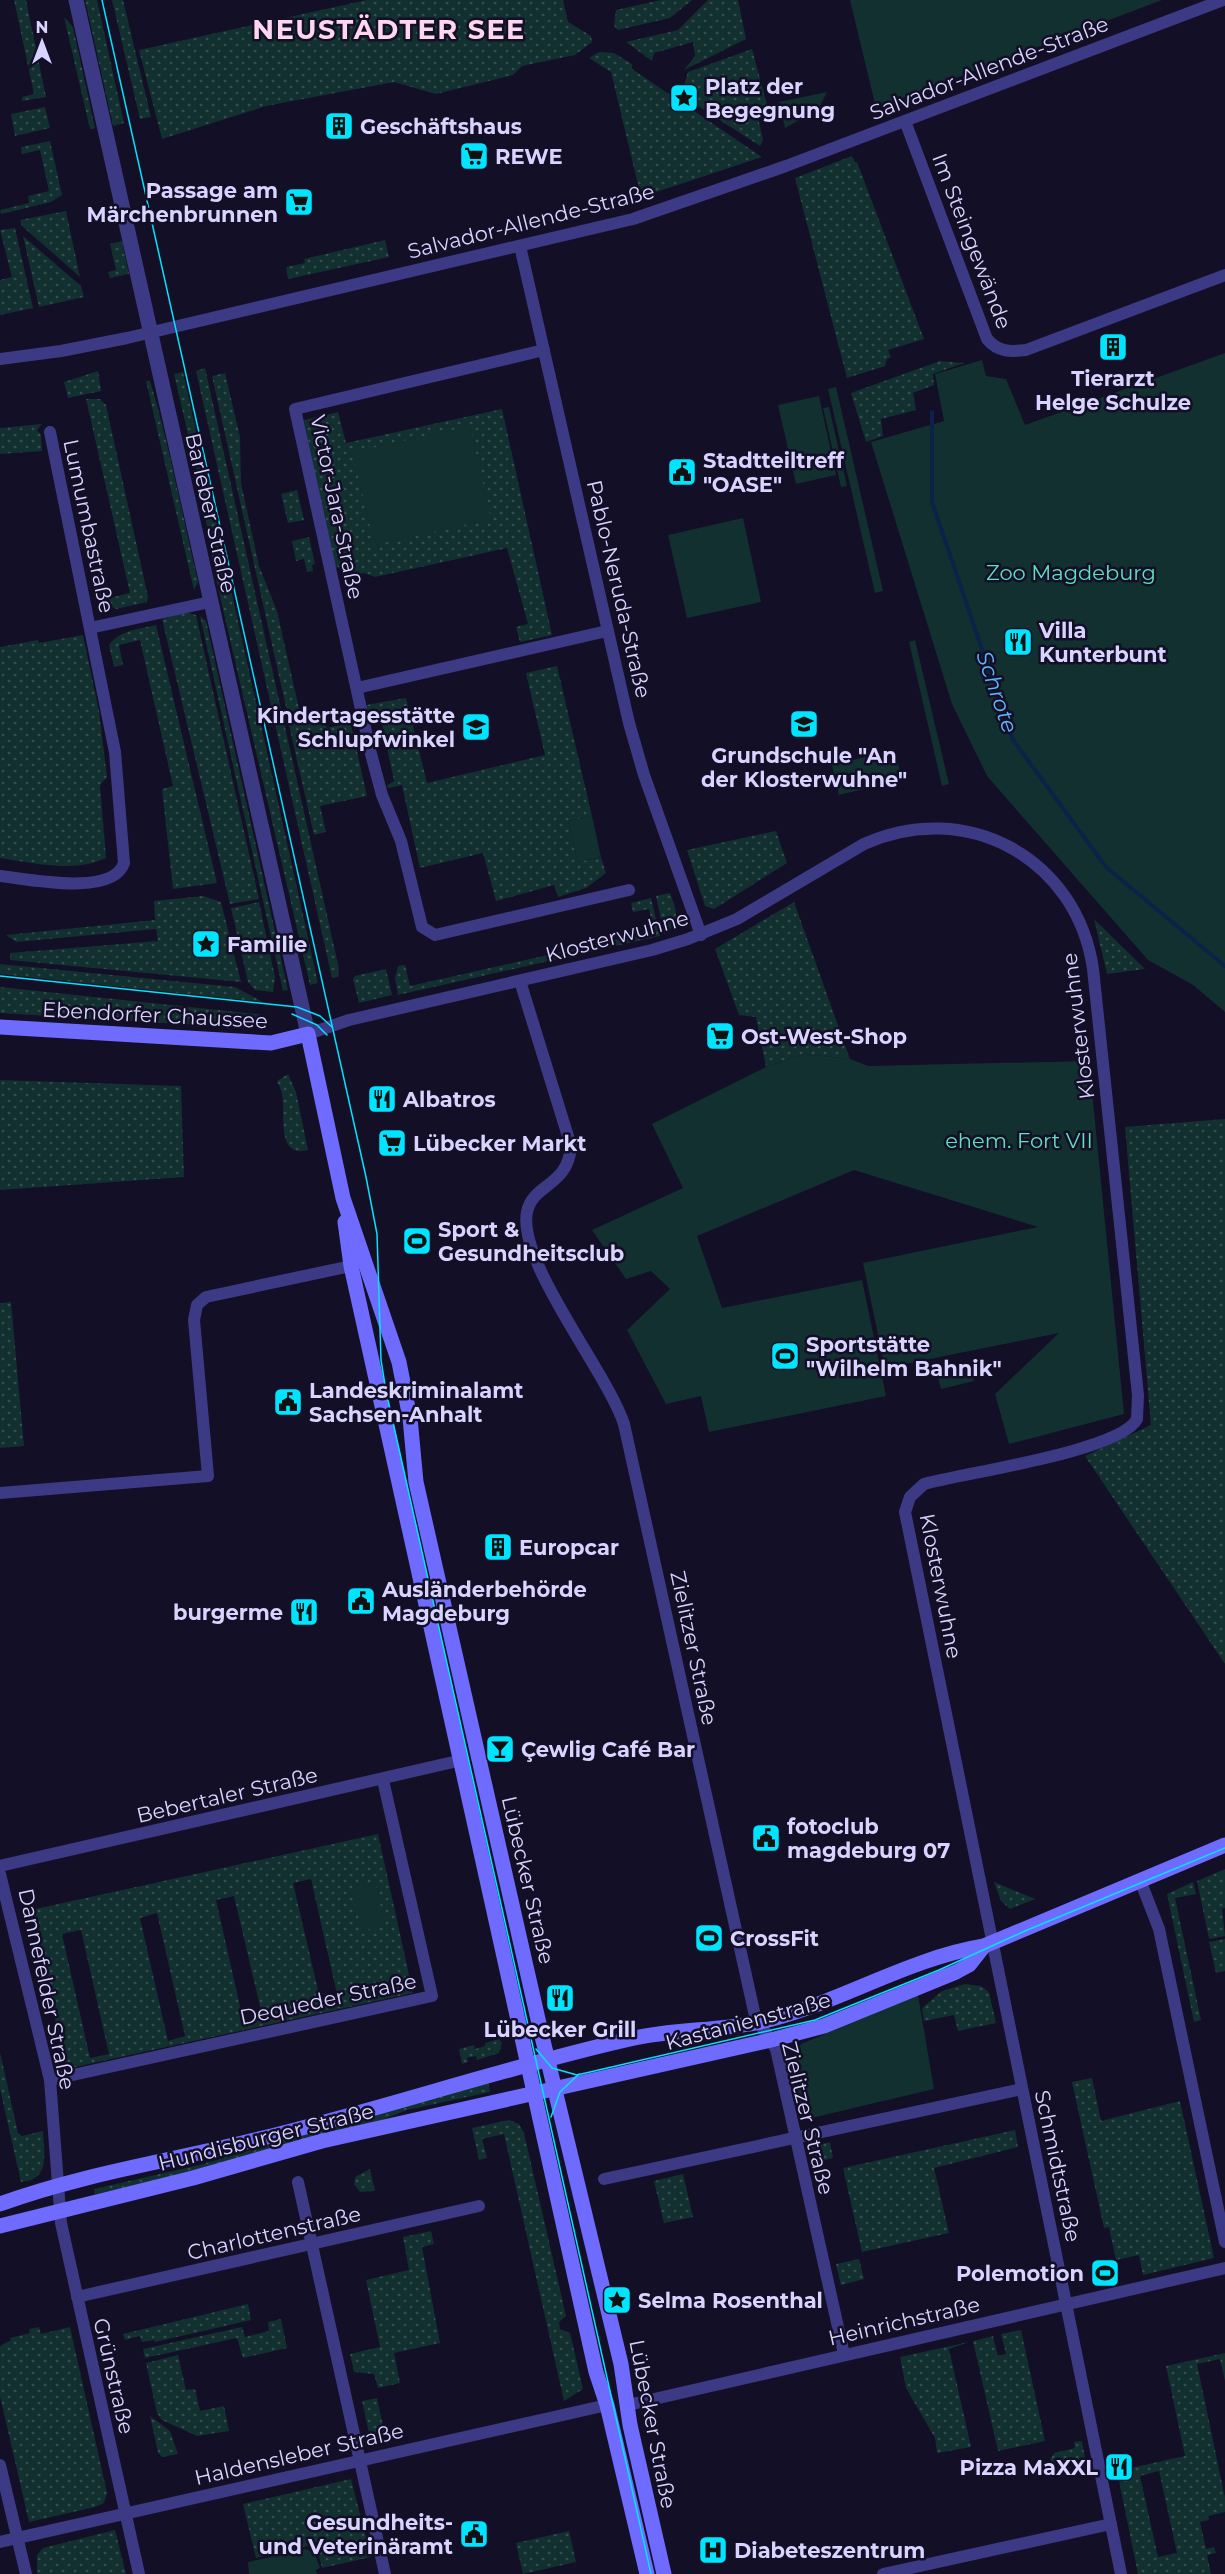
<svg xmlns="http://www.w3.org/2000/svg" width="1225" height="2574" viewBox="0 0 1225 2574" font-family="Montserrat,sans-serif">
<defs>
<pattern id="grass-dots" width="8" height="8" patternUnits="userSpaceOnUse" patternTransform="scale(1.5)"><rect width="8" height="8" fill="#12302f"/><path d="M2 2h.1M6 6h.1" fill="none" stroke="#344d4e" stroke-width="1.8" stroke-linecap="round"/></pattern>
</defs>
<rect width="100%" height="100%" fill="#130f26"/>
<g fill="url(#grass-dots)" fill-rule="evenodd">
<polygon points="14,0 26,0 46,97 22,101 22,97 34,94"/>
<polygon points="85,0 97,0 124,123 113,126"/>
<polygon points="112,0 123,0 151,117 140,119"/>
<polygon points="367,0 563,0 568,22 591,36 592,42 575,55 522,66 513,75 436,94 394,82 266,106 162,139 139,50"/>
<polygon points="661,0 692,0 670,18 618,30 614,26 616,10"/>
<polygon points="708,0 738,0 746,39 684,70 695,56 693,42 654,53 652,61 626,42 678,30"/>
<polygon points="64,17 73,27 95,128 90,129"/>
<polygon points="752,49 769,112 758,118 763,140 760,146 681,95 688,72"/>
<polygon points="599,52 614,53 632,64 632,69 762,157 641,197 611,72 589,58"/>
<polygon points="45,107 50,128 15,136 11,114"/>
<polygon points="50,141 62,195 51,202 1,214 0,210 29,203 28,196 49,191 40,150 22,154 21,147"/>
<polygon points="852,156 855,162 857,162 924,339 888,350 891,357 887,359 885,366 847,378 795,178"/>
<polygon points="66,211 80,277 22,226 20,220"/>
<polygon points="15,228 33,308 0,315 0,280 12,277 0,230"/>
<polygon points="23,236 81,286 84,297 39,307"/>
<polygon points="385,240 389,257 288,279 286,267 305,263 304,259"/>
<polygon points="122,241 129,274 110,278 108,272 116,270 110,244"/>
<polygon points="940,361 964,363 933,374 934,385 913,393 916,410 881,419 883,436 866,442 851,393"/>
<polygon points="205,368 339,969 338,977 332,978 196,371"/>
<polygon points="98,371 101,391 68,398 64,382"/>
<polygon points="183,372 318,983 310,985 215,575 201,490 174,374"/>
<polygon points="225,373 240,437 241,483 259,566 277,611 300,713 288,716 212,376"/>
<path d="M 146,381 L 150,381 C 170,447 182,515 198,582 L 194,590 Z"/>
<polygon points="86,399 100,399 106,405 148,597 147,602 116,609 97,600 97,591 107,590 109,598 130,593"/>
<polygon points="502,409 552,635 520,642 516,627 528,624 507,548 375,577 364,573 350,576 347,566 334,568 304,420 338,412 346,443"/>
<polygon points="42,424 37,430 41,435 42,451 0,454 0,428"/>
<polygon points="297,490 304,520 288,523 281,494"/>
<polygon points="309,537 315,564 312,565 313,571 307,572 304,559 296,561 292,541"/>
<polygon points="186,612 196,615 259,899 230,904 162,619"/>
<polygon points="200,616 206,621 288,990 283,991"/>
<path d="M 156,625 L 217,883 L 173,889 L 162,789 L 173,786 L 140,640 L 119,645 L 123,665 L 114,667 L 109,645 C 120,630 139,629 156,625 Z"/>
<path d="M 83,635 L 99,711 L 107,777 L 100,785 L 106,858 C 75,873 32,863 0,858 L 0,647 L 38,640 L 39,643 Z"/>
<polygon points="557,666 592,816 568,821 578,862 601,857 606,873 586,888 558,897 554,885 496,901 483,853 420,868 402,785 389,788 386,786 394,781 381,719 370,721 366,705 406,698 427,783 545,755 526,673"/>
<polygon points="345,709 348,711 367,796 320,806 326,832 314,835 289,725 291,720 301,718 303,721 324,713 327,728 341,725 339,711"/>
<polygon points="776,831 787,863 714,909 705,906 687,850"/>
<path d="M 670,893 C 676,909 682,923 664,934 L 656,896 Z"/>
<polygon points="203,896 221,902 241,982 10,960 10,953 158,941 156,929 16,942 6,935 155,920 154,901"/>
<polygon points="651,898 660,936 398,995 395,978 398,966 405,965 410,986 654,931 649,909 633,912 631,903"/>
<polygon points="259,902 275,977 273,992 255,990 248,982 231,908"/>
<polygon points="794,902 850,1059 804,1054 766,1067 756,1017 739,1015 715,949"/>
<polygon points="1094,919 1145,969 1107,974"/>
<polygon points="0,964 235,987 263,1002 0,974"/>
<polygon points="386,969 392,995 359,1003 353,979 355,976"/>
<polygon points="0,987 265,1015 265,1027 248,1028 0,1013"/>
<path d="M 288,1074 L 296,1092 L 308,1150 C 275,1159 286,1112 282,1094 C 281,1090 279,1085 277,1081 Z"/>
<polygon points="0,1080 181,1086 184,1177 0,1190"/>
<polygon points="1225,1119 1225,1664 1085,1456 1151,1425 1125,1127"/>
<polygon points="11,1302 24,1446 0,1448 0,1303"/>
<path d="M 378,1834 L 413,1993 L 66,2069 L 31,1910 ZM 311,1879 L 339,2003 L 322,2007 L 293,1883 ZM 234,1896 L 263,2019 L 244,2024 L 216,1900 ZM 157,1913 L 185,2036 L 168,2041 L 140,1918 ZM 81,1930 L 109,2054 L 90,2058 L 62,1934 Z"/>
<polygon points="1225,1869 1225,1908 1222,1909 1225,1936 1209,1939 1197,1881"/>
<polygon points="994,1882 1035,1899 1010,1909 1001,1901"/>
<polygon points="1193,1882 1196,1894 1175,1898 1201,2020 1194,2022 1167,1894"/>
<polygon points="1225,1939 1225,1971 1216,1973 1209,1942"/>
<polygon points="965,1984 981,1986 989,1992 996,2023 958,2031 954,2015 924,2021 922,2008 942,1991"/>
<polygon points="499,2039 502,2043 499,2053 477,2060 476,2056 467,2058 468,2062 462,2064 459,2049 474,2045 475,2049 485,2046 485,2043"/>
<path d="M 0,2052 L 18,2133 L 22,2136 L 43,2131 C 44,2153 51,2180 21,2182 L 0,2089 Z"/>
<polygon points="1092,2078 1101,2121 1180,2101 1214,2258 1143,2275 1139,2255 1116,2260 1109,2227 1104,2228 1072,2082"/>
<polygon points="488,2082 490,2092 407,2110 377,2122 151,2182 95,2194 94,2189 199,2165"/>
<polygon points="509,2120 519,2124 524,2133 566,2316 559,2322 560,2329 570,2333 583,2389 564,2401 504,2134 482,2139 487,2158 479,2160 472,2128"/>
<polygon points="1015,2130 1018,2147 934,2168 949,2233 862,2252 843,2168"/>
<polygon points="830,2142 833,2158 812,2163 809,2147"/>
<polygon points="370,2169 375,2191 360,2192 354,2184 355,2177"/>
<polygon points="683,2174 693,2217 664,2223 654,2181"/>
<polygon points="431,2231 434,2244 422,2247 440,2343 394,2353 400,2383 378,2388 374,2374 354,2372 350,2354 380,2347 366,2280 409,2270 403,2237"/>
<polygon points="859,2259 864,2279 841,2285 836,2264"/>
<polygon points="248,2304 251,2320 155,2342 154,2340 142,2342 140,2336 125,2340 123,2334"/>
<polygon points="281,2319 287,2348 243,2358 237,2338 145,2358 143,2349 242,2327 245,2337 269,2331 268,2322"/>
<polygon points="39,2327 41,2334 70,2327 107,2493 104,2503 95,2507 29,2522 0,2396 0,2346 11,2340 10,2338 30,2333 29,2329"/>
<polygon points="1021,2330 1045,2441 998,2451 973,2341 993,2336 998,2356 1006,2354 1001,2334"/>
<polygon points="969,2342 949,2349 971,2447 937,2453 935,2438 906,2388 900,2357"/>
<path d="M 1225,2353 L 1225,2381 L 1220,2359 L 1197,2364 L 1225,2498 L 1225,2512 L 1208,2516 L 1209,2520 L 1200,2522 L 1206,2549 L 1214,2547 L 1216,2553 L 1207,2555 L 1211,2574 L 1138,2574 L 1117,2471 L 1185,2456 L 1166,2366 ZM 1159,2471 L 1177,2553 L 1158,2557 L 1140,2476 Z"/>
<polygon points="178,2355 186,2390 195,2389 200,2411 224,2406 229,2431 197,2436 162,2420 157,2413 146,2363"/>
<polygon points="377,2398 385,2435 370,2438 362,2401"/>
<polygon points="150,2416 170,2431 178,2454 162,2457 158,2453"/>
<polygon points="1082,2441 1085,2458 1057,2464 1050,2460 1054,2453 1075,2448 1074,2442"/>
<polygon points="351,2479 371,2557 322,2568 316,2544 256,2558 243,2504"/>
<polygon points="115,2530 126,2574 37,2574 37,2555 43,2548"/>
<polygon points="569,2531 576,2562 523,2574 516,2543"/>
</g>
<g fill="#12302f">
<polygon points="850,0 1162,0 876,108"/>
<polygon points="827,92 818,110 785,128 779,102"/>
<polygon points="1225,353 1225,1012 1193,985 1148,960 987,776 952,704 871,442 944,421 935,374 982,360 986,376 1006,379 1025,425"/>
<polygon points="836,387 883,591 875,593 828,389"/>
<polygon points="819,396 836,475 796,484 778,405"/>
<polygon points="829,407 847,486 841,487 823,408"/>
<polygon points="470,426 491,519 374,545 353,452"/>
<polygon points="743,518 761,602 687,618 668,535"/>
<polygon points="915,640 949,784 942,786 909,642"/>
<polygon points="895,750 902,780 839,795 832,765"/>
<polygon points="592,816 601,857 578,862 568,821"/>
<polygon points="804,1054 850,1059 868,1066 1089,1061 1124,1414 1009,1444 995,1394 1059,1333 885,1368 863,1263 1038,1227 854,1170 697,1236 722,1308 862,1280 886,1396 709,1432 701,1396 666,1404 627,1330 670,1289 651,1271 626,1279 592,1230 683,1188 652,1124 766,1067"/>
<polygon points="969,1362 974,1381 941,1389 936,1369"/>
<polygon points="375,1882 385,1926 362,1931 352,1887"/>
<polygon points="918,1995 934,2089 803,2120 791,2066 801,2044"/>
<polygon points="306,2549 315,2554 320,2568 316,2570 317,2574 249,2574 248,2562"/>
</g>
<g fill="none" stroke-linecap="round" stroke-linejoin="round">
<polyline stroke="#0c2248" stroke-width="4" points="932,412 932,502 1013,740 1106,867 1225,966"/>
<g stroke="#3d3a85" stroke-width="12">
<path d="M 905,121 L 987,339 C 998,352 1010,352 1026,350 L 1225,275"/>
<polyline points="520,246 629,723 644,775 701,935"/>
<polyline points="544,350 295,409 370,750 382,795 401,841 422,927 435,935 629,890"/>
<polyline points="0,359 61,351 127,338 633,219 786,166 1223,0"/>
<polyline points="90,628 210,602"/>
<polyline points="357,688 607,631"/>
<path d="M 0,876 C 28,879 113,897 124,863 L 115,752 L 50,432"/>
<path d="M 520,981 L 571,1146 C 568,1187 533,1183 527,1212 C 517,1262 606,1370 624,1424 L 755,2016 L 776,2049 L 844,2354"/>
<path d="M 308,1034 L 349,1020 L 652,950 L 688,939 L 737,919 L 864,844 C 966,798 1077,858 1093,969 L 1138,1395 L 1137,1419 C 1121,1451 964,1473 924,1484 L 910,1497 L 905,1512 L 1121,2574"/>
<polyline points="0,1493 208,1476 194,1320 197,1305 206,1297 351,1266"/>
<polyline points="0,1866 462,1760"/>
<polyline points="0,1874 50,2080 61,2223 139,2574"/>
<polyline points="1140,1880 1159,1929 1225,2242"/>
<polyline points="50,2080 432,1996 383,1780"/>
<polyline points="604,2179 1022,2089"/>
<polyline points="298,2182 385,2574"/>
<polyline points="77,2297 479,2206"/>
<polyline points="628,2405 1225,2268"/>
<polyline points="0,2465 26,2574"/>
<polyline points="0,2542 607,2405"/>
<polyline points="883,2574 1111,2524"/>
</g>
<polyline stroke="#3d3a85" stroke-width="15" points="76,0 308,1034"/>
<g stroke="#6f6bff" stroke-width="15">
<polyline points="0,1027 271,1043 308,1034 343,1198 399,1362 410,1418 416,1482 540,2028 621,2364 630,2425 664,2574"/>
<path d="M 345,1222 L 351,1266 C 432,1634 514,2003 596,2372 L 607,2405 L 647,2574"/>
<path d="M 0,2204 C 85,2173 176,2160 263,2138 C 386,2108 506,2067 630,2039 C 672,2029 714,2031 756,2023 C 835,2006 905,1959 984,1946 L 1225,1845"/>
<polyline points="0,2226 193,2178 322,2141 771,2040 824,2026 956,1972 969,1965 984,1946"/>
</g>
<g stroke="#00e5ff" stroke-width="1.5">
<polyline points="102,0 366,1177 377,1234 381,1360 386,1391 651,2574"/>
<polyline points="0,976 297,1007 320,1016 332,1027"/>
<polyline points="292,1014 317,1025 327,1035"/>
<polyline points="536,2049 552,2068 577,2075 815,2020 939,1970 1025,1931 1225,1848"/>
<polyline points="551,2117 560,2092 579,2074"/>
</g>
</g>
<defs>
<g id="sight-square" transform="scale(1.5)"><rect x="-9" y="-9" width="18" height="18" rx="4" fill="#00e5ff" stroke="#130f26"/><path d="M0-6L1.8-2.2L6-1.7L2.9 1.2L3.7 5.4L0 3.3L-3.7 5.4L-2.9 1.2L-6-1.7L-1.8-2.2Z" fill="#111"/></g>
<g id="building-square" transform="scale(1.5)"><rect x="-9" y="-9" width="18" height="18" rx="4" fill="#00e5ff" stroke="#130f26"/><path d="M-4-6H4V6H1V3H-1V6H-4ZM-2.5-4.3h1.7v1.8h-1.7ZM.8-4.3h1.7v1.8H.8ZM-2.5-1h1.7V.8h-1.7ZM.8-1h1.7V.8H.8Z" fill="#111"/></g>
<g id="supermarket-square" transform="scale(1.5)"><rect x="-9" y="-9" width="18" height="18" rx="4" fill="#00e5ff" stroke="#130f26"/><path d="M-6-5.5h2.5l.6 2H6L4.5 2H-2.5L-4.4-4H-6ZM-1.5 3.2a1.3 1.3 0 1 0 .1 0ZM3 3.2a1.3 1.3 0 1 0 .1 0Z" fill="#111"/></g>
<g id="civic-square" transform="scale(1.5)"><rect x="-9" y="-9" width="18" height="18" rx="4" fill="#00e5ff" stroke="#130f26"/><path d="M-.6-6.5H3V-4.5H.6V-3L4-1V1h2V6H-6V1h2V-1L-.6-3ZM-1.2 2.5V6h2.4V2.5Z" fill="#111"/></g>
<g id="restaurant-square" transform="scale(1.5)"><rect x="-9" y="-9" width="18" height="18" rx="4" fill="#00e5ff" stroke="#130f26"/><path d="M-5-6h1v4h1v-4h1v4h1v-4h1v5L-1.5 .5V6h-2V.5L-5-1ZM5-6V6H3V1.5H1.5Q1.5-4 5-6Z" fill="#111"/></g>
<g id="school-square" transform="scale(1.5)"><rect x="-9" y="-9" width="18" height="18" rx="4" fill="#00e5ff" stroke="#130f26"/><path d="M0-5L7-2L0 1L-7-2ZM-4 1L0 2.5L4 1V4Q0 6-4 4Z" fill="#111"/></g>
<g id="stadium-square" transform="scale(1.5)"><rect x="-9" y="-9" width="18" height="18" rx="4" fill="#00e5ff" stroke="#130f26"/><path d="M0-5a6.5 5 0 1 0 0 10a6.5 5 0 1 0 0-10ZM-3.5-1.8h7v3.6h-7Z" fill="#111"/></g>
<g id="bar-square" transform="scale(1.5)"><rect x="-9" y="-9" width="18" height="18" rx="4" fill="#00e5ff" stroke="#130f26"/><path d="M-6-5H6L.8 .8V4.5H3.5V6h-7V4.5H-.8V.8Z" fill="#111"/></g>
<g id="hospital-square" transform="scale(1.5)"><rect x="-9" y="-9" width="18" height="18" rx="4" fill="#00e5ff" stroke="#130f26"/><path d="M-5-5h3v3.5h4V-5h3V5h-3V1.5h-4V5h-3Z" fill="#111"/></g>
</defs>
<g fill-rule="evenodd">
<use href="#sight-square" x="684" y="98"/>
<use href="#building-square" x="339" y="126"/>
<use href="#supermarket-square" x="474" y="156"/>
<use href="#supermarket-square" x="299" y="202"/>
<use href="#building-square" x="1113" y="347"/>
<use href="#civic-square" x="682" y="472"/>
<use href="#restaurant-square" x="1018" y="642"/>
<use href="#school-square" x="804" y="724"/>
<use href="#school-square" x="476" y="727"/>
<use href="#sight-square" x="206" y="944"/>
<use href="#supermarket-square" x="720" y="1036"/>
<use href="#restaurant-square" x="382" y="1099"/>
<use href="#supermarket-square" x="392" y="1143"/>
<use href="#stadium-square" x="417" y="1241"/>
<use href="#stadium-square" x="785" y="1356"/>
<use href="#civic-square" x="288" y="1402"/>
<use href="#building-square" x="498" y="1547"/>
<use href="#civic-square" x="361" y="1601"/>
<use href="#restaurant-square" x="304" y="1612"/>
<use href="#bar-square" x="500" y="1749"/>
<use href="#civic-square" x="766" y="1838"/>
<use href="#stadium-square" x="709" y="1938"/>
<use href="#restaurant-square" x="560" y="1998"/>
<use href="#stadium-square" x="1105" y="2273"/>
<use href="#sight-square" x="617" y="2300"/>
<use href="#restaurant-square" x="1119" y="2467"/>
<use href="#civic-square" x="474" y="2534"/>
<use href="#hospital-square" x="713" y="2550"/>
</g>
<g text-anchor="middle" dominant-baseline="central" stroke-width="5" stroke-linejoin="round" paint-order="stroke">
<g font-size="21" fill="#d9d4ff" stroke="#130f26">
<text transform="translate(989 68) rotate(-21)">Salvador-Allende-Straße</text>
<text transform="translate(531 221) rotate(-14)">Salvador-Allende-Straße</text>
<text transform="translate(972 241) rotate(69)">Im Steingewände</text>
<text transform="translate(337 507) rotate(78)">Victor-Jara-Straße</text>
<text transform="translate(211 513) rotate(77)">Barleber Straße</text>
<text transform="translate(89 526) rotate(78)">Lumumbastraße</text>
<text transform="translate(619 589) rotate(77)">Pablo-Neruda-Straße</text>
<text transform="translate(617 936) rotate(-15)">Klosterwuhne</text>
<text transform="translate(155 1015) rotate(3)">Ebendorfer Chaussee</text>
<text transform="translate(1078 1026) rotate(-97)">Klosterwuhne</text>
<text transform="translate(941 1586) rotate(79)">Klosterwuhne</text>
<text transform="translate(694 1648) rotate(78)">Zielitzer Straße</text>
<text transform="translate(227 1795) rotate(-13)">Bebertaler Straße</text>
<text transform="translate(528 1880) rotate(77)">Lübecker Straße</text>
<text transform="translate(47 1989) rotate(78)">Dannefelder Straße</text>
<text transform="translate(328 1999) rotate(-12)">Dequeder Straße</text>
<text transform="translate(748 2021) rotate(-15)">Kastanienstraße</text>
<text transform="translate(808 2118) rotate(76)">Zielitzer Straße</text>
<text transform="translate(266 2137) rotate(-14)">Hundisburger Straße</text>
<text transform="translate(1058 2166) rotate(78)">Schmidtstraße</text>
<text transform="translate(274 2233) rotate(-13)">Charlottenstraße</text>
<text transform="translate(904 2321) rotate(-13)">Heinrichstraße</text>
<text transform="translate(114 2376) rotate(77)">Grünstraße</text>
<text transform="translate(653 2424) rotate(79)">Lübecker Straße</text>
<text transform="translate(299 2454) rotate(-13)">Haldensleber Straße</text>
</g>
<g font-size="21" font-weight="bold" fill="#d9d4ff" stroke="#130f26" text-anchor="start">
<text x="705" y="86">Platz der<tspan x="705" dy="24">Begegnung</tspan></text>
<text x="360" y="126">Geschäftshaus</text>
<text x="495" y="156">REWE</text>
<text x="278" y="190" text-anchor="end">Passage am<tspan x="278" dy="24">Märchenbrunnen</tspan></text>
<text x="1113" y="378" text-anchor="middle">Tierarzt<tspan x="1113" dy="24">Helge Schulze</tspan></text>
<text x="703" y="460">Stadtteiltreff<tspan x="703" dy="24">"OASE"</tspan></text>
<text x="1039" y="630">Villa<tspan x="1039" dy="24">Kunterbunt</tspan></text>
<text x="455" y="715" text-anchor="end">Kindertagesstätte<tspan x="455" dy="24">Schlupfwinkel</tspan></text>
<text x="804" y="755" text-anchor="middle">Grundschule "An<tspan x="804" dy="24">der Klosterwuhne"</tspan></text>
<text x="227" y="944">Familie</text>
<text x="741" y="1036">Ost-West-Shop</text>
<text x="403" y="1099">Albatros</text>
<text x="413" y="1143">Lübecker Markt</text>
<text x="438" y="1229">Sport &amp;<tspan x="438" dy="24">Gesundheitsclub</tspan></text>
<text x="806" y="1344">Sportstätte<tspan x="806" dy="24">"Wilhelm Bahnik"</tspan></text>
<text x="309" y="1390">Landeskriminalamt<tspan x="309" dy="24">Sachsen-Anhalt</tspan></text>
<text x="519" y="1547">Europcar</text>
<text x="382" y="1589">Ausländerbehörde<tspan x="382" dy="24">Magdeburg</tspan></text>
<text x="283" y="1612" text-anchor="end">burgerme</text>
<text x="521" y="1749">Çewlig Café Bar</text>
<text x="787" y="1826">fotoclub<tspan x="787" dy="24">magdeburg 07</tspan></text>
<text x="730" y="1938">CrossFit</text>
<text x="560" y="2029" text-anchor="middle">Lübecker Grill</text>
<text x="1084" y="2273" text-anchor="end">Polemotion</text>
<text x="638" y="2300">Selma Rosenthal</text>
<text x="1098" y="2467" text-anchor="end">Pizza MaXXL</text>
<text x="453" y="2522" text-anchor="end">Gesundheits-<tspan x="453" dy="24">und Veterinäramt</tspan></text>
<text x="734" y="2550">Diabeteszentrum</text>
</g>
<g font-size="21" fill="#5fe0c0" stroke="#130f26">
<text x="1071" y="572">Zoo Magdeburg</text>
<text x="1019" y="1140">ehem. Fort VII</text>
</g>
<g font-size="22" font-style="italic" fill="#62b6ff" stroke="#130f26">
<text transform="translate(997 692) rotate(71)">Schrote</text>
</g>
<g font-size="27" font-weight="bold" letter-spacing="1.5" fill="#ffd6f0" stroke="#130f26">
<text x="389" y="29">NEUSTÄDTER SEE</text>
</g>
</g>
<g transform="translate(42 42)" stroke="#130f26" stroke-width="4.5" paint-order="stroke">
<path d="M0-4.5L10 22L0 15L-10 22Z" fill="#d9d4ff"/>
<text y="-9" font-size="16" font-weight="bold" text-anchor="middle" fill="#d9d4ff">N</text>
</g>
</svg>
